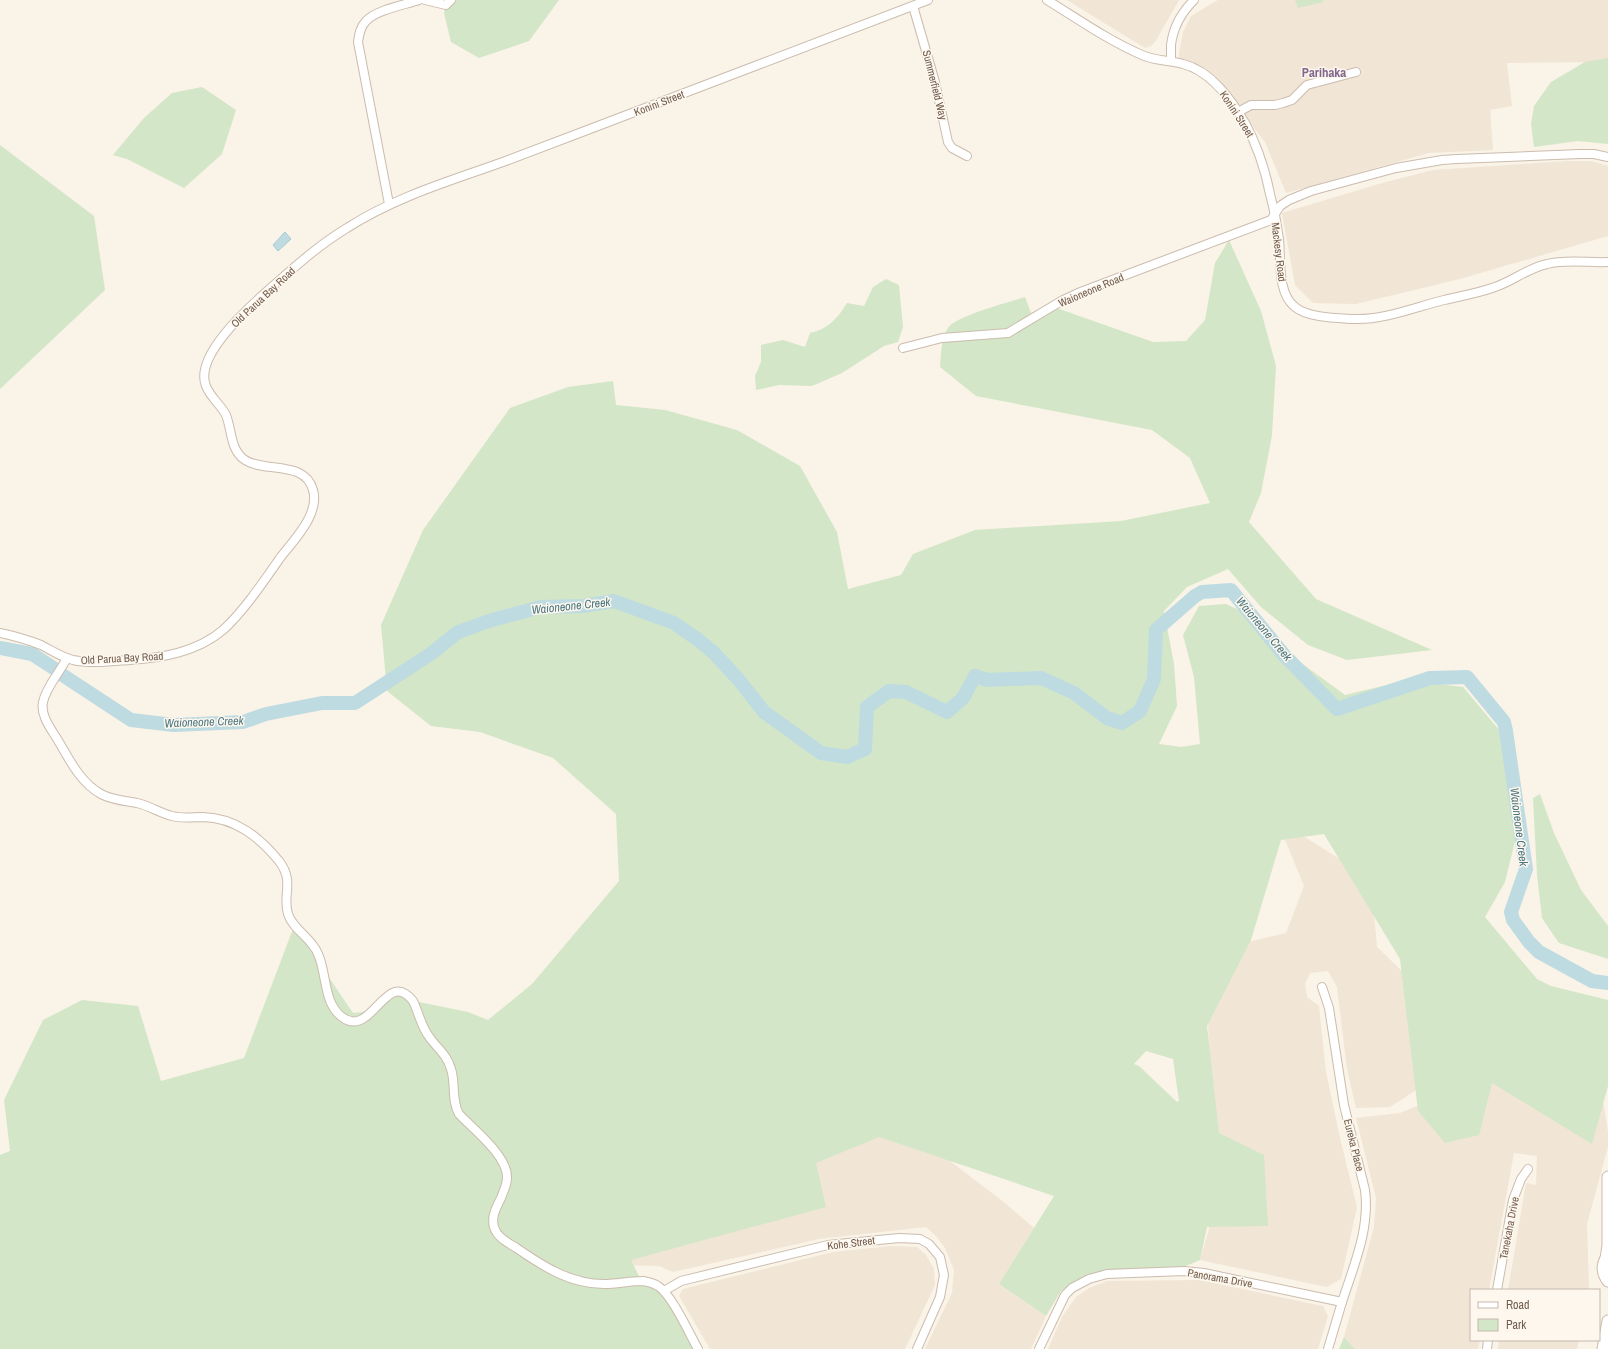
<svg xmlns="http://www.w3.org/2000/svg" width="1608" height="1349" viewBox="0 0 1608 1349" font-family="'Archivo Narrow',sans-serif">
<rect width="100%" height="100%" fill="#faf3e7"/>
<g fill="#f1e5d6">
<polygon points="1067,0 1179,0 1155,42 1151,46 1145,48"/>
<polygon points="1218,0 1608,0 1608,62 1507,63 1512,106 1490,110 1493,150 1429,153 1286,193 1265,142 1222,87 1179,59 1179,53 1183,32 1191,16"/>
<polygon points="1567,161 1591,161 1608,166 1608,236 1460,279 1356,304 1313,303 1295,285 1282,213 1382,183 1433,170"/>
<polygon points="1300,834 1371,879 1377,947 1432,1000 1441,1074 1390,1107 1356,1108 1347,1069 1337,987 1328,971 1310,973 1305,984 1307,997 1319,1006 1326,1072 1340,1138 1357,1207 1341,1279 1327,1287 1200,1260 1214,1212 1207,989 1244,943 1286,933 1304,886 1283,835"/>
<polygon points="1477,1076 1601,1088 1608,1132 1608,1147 1587,1224 1589,1290 1508,1290 1526,1183 1536,1185 1537,1156 1514,1153 1489,1290 1471,1290 1471,1340 1480,1340 1478,1349 1355,1349 1344,1337 1374,1227 1376,1198 1356,1118 1400,1113 1474,1083"/>
<polygon points="883,1110 1005,1203 1034,1228 999,1284 1046,1316 1031,1349 925,1349 952,1293 954,1270 945,1248 937,1237 926,1227 819,1239 673,1272 659,1266 572,1264"/>
<polygon points="891,1246 917,1247 926,1255 934,1269 935,1285 905,1349 710,1349 679,1296 683,1289 833,1252"/>
<polygon points="1199,1280 1323,1306 1328,1316 1318,1349 1048,1349 1062,1317 1076,1297 1089,1288 1107,1281"/>
<polygon points="1499,1340 1579,1340 1577,1349 1498,1349"/>
</g>
<g fill="#d3e6c7" fill-rule="evenodd">
<polygon points="447,0 559,0 529,41 479,58 451,42 444,13"/>
<polygon points="1295,0 1323,0 1323,2 1298,8"/>
<polygon points="1608,58 1608,144 1578,141 1534,147 1531,124 1534,106 1551,82 1585,62"/>
<polygon points="202,87 236,110 222,154 184,188 127,159 113,155 144,118 172,93"/>
<polygon points="0,145 94,216 105,290 0,389"/>
<path d="M 1229,240 L 1261,311 L 1276,366 L 1272,435 L 1261,493 L 1249,522 L 1316,599 L 1432,650 L 1347,660 L 1308,645 L 1261,607 L 1228,569 L 1187,587 L 1164,611 L 1174,664 L 1177,706 L 1159,744 L 1181,747 L 1200,744 L 1194,677 L 1183,635 L 1199,606 L 1226,604 L 1256,618 L 1289,654 L 1345,695 L 1407,680 L 1463,687 L 1500,731 L 1520,821 L 1505,882 L 1485,917 L 1537,979 L 1551,986 L 1608,1000 L 1608,1086 L 1592,1144 L 1492,1083 L 1479,1135 L 1445,1143 L 1418,1111 L 1400,959 L 1324,834 L 1281,840 L 1251,940 L 1207,1026 L 1219,1133 L 1264,1155 L 1268,1226 L 1207,1227 L 1200,1260 L 1181,1268 L 1104,1272 L 1086,1275 L 1061,1291 L 1046,1316 L 999,1284 L 1054,1196 L 879,1137 L 816,1163 L 826,1207 L 631,1260 L 641,1280 L 662,1289 L 696,1349 L 0,1349 L 0,1155 L 10,1151 L 4,1100 L 43,1020 L 82,1000 L 138,1006 L 161,1081 L 244,1058 L 296,921 L 319,956 L 330,979 L 353,1013 C 371,1012 377,1006 391,998 C 397,995 404,994 410,993 L 414,1001 L 468,1012 L 488,1020 L 532,984 L 619,881 L 616,814 L 553,758 L 480,732 L 431,726 L 387,691 L 381,625 L 423,530 L 510,408 L 568,387 L 613,381 L 616,405 L 665,410 L 737,430 L 800,466 L 837,532 L 848,589 L 901,575 L 913,554 L 975,530 L 1121,521 L 1210,503 L 1190,458 L 1152,430 L 976,396 L 940,367 C 941,355 941,338 948,328 C 955,316 1010,302 1025,297 L 1031,313 L 1051,306 L 1153,342 L 1186,341 L 1205,320 L 1215,263 ZM 1146,1051 L 1173,1059 L 1179,1101 L 1177,1102 L 1139,1066 L 1134,1064 Z"/>
<path d="M 886,279 L 899,285 L 903,327 L 898,342 L 884,346 L 842,373 L 812,386 L 779,385 L 756,390 L 755,376 L 761,362 L 761,345 L 783,340 L 805,347 L 810,333 C 828,329 837,319 847,303 L 864,306 L 873,287 Z"/>
<polygon points="1540,794 1554,833 1581,890 1608,926 1608,959 1559,943 1542,918 1537,875 1533,798"/>
<polygon points="1344,1337 1355,1349 1339,1349"/>
</g>
<polygon fill="#bedbe2" stroke="#a5cad2" points="285,232 291,239 278,251 273,245"/>
<g fill="none" stroke-linecap="round" stroke-linejoin="round">
<g stroke="#bedbe2" stroke-width="14">
<polyline points="0,648 32,654 55,669"/>
<polyline points="64,676 131,720 174,725 243,722 266,714 322,703 355,703 432,653 458,632 492,620 541,607 583,606 614,601 674,623 697,639 713,652 739,680 764,712 821,753 847,757 865,749 867,707 889,691 906,692 947,712 963,698 975,676 987,680 1041,678 1074,693 1107,718 1122,723 1140,711 1154,679 1156,630 1195,596 1202,592 1231,590 1284,655 1337,709 1430,678 1467,677 1504,722 1506,731 1526,869 1511,912 1513,920 1529,942 1539,952 1592,981 1608,983"/>
</g>
<g stroke="#cbbcae" stroke-width="10">
<g id="street">
<polyline points="425,0 446,5 451,0"/>
<path d="M 1047,0 C 1078,19 1109,41 1142,55 C 1155,61 1169,60 1183,64 C 1211,71 1231,99 1245,123 C 1257,145 1265,169 1270,194 C 1274,209 1277,224 1279,239 C 1281,260 1277,293 1295,307 C 1308,318 1338,318 1354,319 C 1385,320 1415,307 1444,300 C 1461,296 1479,293 1495,287 C 1513,281 1528,268 1547,264 C 1567,259 1588,263 1608,262"/>
<polyline points="913,6 935,82 948,142 952,148 967,156"/>
<path d="M 1171,61 C 1171,56 1171,51 1171,45 C 1173,28 1182,12 1194,0"/>
<polyline points="1238,112 1251,105 1275,105 1283,103 1292,100 1307,85 1356,72"/>
<path d="M 389,204 L 358,42 C 359,35 360,27 366,21 C 376,10 404,5 419,0"/>
<polyline points="903,348 942,338 1008,333 1063,300 1078,293 1271,220 1280,206 1289,200 1311,191 1396,168 1442,160 1457,159 1580,154 1594,154 1608,157"/>
<path d="M 0,633 C 14,636 28,640 41,645 C 51,650 61,657 73,660 C 91,664 112,661 130,660 C 162,658 197,652 223,630 C 243,612 264,581 280,558 C 294,540 320,514 313,490 C 305,460 265,473 245,460 C 230,450 232,430 226,415 C 221,405 210,397 206,386 C 194,357 245,311 264,294 C 290,271 317,246 347,228 C 395,197 450,181 503,162 C 532,151 561,140 590,129 C 703,86 815,43 928,0"/>
<path d="M 67,658 C 60,672 46,687 43,702 C 40,716 52,730 59,742 C 70,761 81,783 101,794 C 112,800 126,801 137,803 C 150,806 160,813 172,816 C 183,819 193,817 203,817 C 236,818 259,837 279,861 C 295,882 282,894 288,914 C 293,930 312,938 318,954 C 327,973 323,1003 342,1017 C 372,1040 386,966 413,1001 C 419,1013 421,1027 430,1038 C 438,1049 447,1055 451,1069 C 456,1084 451,1100 459,1114 C 474,1130 508,1156 507,1178 C 507,1185 503,1192 501,1198 C 496,1208 491,1217 494,1227 C 497,1238 509,1243 518,1249 C 544,1267 571,1284 604,1284 C 617,1284 630,1281 643,1281 C 649,1282 653,1283 658,1286 C 672,1295 689,1333 698,1349"/>
<path d="M 1322,987 L 1329,1008 L 1344,1105 L 1365,1190 C 1370,1229 1354,1265 1342,1302"/>
<polyline points="1497,1290 1513,1200 1521,1179 1528,1169"/>
<polyline points="664,1291 681,1281 828,1245 899,1238 920,1239 929,1244 940,1257 944,1275 940,1297 917,1349"/>
<polyline points="1039,1349 1065,1295 1072,1288 1089,1279 1107,1274 1184,1271 1204,1273 1342,1302 1328,1349"/>
<polyline points="1487,1349 1488,1340"/>
</g>
</g>
<g stroke="#cdbcac" stroke-width="13">
<g id="secondary">
<path d="M 1608,1256 C 1601,1264 1602,1273 1608,1281"/>
<polyline points="1606,1258 1608,1246 1608,1177"/>
<polyline points="1603,1349 1608,1321"/>
</g>
</g>
<use href="#street" stroke="#fff" stroke-width="8"/>
<use href="#secondary" stroke="#fff" stroke-width="11"/>
</g>
<g text-anchor="middle" dominant-baseline="central" stroke-width="3" stroke-linejoin="round" paint-order="stroke">
<g font-size="11" fill="#715c4e" stroke="#fdf7ed">
<text transform="translate(935 85) rotate(76)">Summerfield Way</text>
<text transform="translate(659 103) rotate(-21)">Konini Street</text>
<text transform="translate(1237 114) rotate(57)">Konini Street</text>
<text transform="translate(1279 252) rotate(83)">Mackesy Road</text>
<text transform="translate(1091 290) rotate(-23)">Waioneone Road</text>
<text transform="translate(263 297) rotate(-43)">Old Parua Bay Road</text>
<text transform="translate(122 658) rotate(-3)">Old Parua Bay Road</text>
<text transform="translate(1354 1145) rotate(76)">Eureka Place</text>
<text transform="translate(1509 1228) rotate(-79)">Tanekaha Drive</text>
<text transform="translate(851 1243) rotate(-7)">Kohe Street</text>
<text transform="translate(1220 1278) rotate(10)">Panorama Drive</text>
</g>
<g font-size="12" font-style="italic" fill="#4a7782" stroke="#fdf7ed">
<text transform="translate(571 606) rotate(-6)">Waioneone Creek</text>
<text transform="translate(1264 629) rotate(50)">Waioneone Creek</text>
<text transform="translate(204 722) rotate(-2)">Waioneone Creek</text>
<text transform="translate(1519 827) rotate(83)">Waioneone Creek</text>
</g>
<g font-size="13" font-weight="bold" fill="#81668d" stroke="#fdf7ed">
<text x="1324" y="72">Parihaka</text>
</g>
</g>
<rect x="1470" y="1289" width="130" height="52" fill="#fdf7ed" stroke="#c5b9ad"/>
<rect x="1478" y="1302" width="20" height="6" fill="#ffffff" stroke="#c5b9ad"/>
<text x="1506" y="1309" font-size="12" fill="#715c4e">Road</text>
<rect x="1478" y="1319" width="20" height="12" fill="#d3e6c7" stroke="#c5b9ad"/>
<text x="1506" y="1329" font-size="12" fill="#715c4e">Park</text>
</svg>
